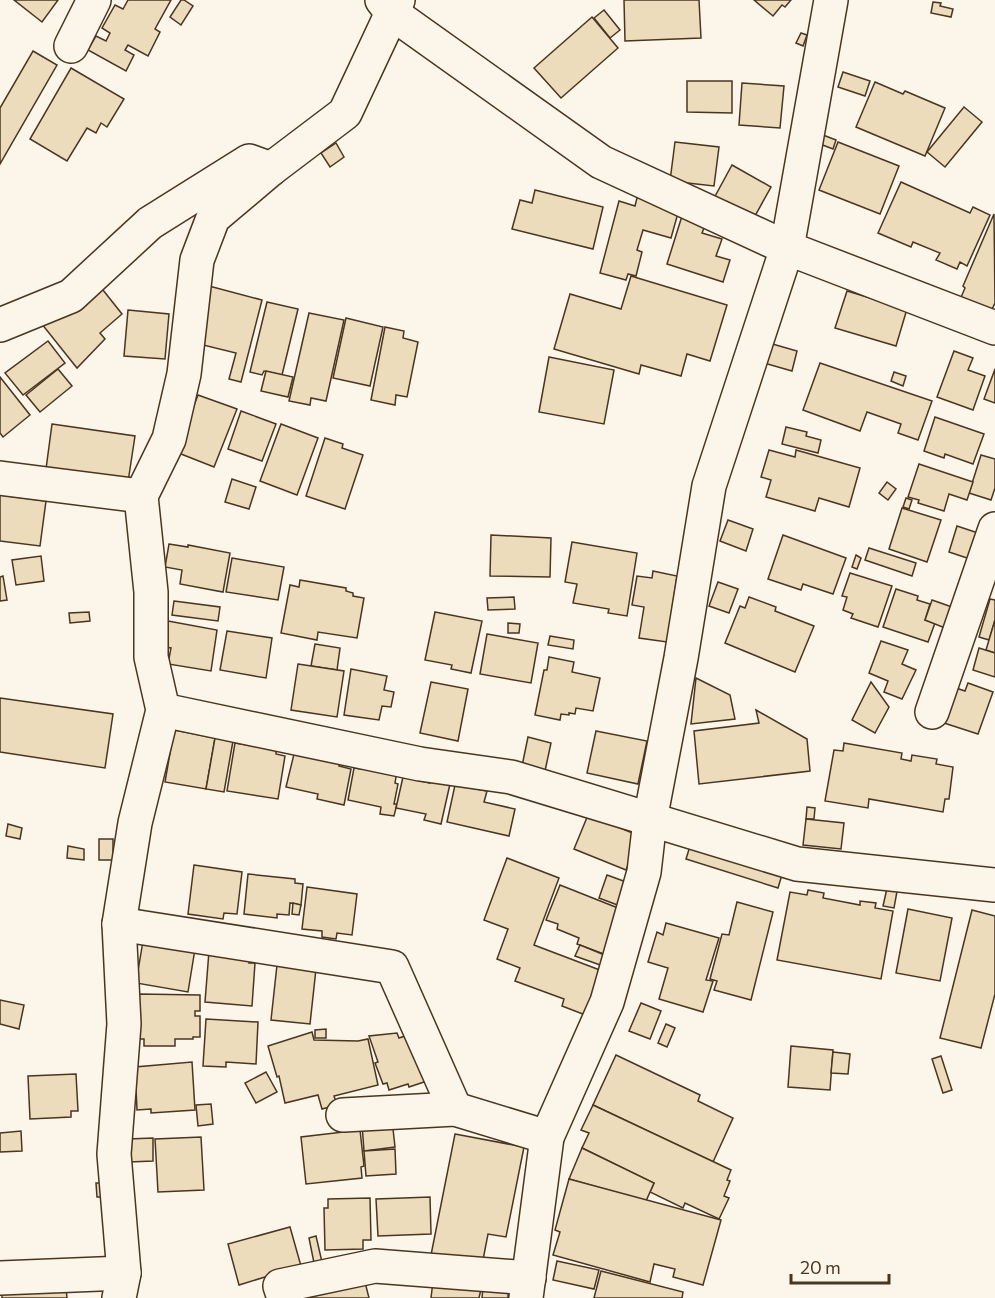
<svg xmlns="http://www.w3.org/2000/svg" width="995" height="1298" viewBox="0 0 995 1298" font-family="Commissioner,sans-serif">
<rect width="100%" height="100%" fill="#fbf6e9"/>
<g fill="#ecdcbc" stroke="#4a3520" stroke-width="1.5">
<polygon points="14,0 58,0 42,22"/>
<polygon points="128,0 171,0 155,29 160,32 148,56 128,45 125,50 134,55 126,71 88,50 96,36 106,41 110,33 102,28 115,5 123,9"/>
<polygon points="181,0 184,0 193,6 181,25 170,17"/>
<polygon points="624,0 699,0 701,38 625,41"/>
<polygon points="754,0 791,0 785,7 782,5 773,16"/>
<polygon points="933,2 941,3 940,6 953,9 951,17 931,13"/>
<polygon points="604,10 620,30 610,38 594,18"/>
<polygon points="592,17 618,48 561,98 534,68"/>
<polygon points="801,33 807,35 803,46 796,43"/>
<polygon points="33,51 57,65 0,164 0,108"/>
<polygon points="71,68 124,99 107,127 101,123 96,133 87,128 67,161 30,139"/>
<polygon points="843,72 870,81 865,96 838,87"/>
<polygon points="687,81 732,81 732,113 687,112"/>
<polygon points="875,82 903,94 905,91 945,108 925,156 856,127"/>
<polygon points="742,83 784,86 780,128 739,125"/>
<polygon points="964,107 982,122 945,167 927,152"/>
<polygon points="823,135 836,140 833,149 820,144"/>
<polygon points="675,142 719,147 714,186 670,181"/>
<polygon points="838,142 899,166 880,214 819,190"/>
<polygon points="336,143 344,157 330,167 321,153"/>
<polygon points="732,165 771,187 750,225 713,200"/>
<polygon points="901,182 970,213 973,207 990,215 967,266 960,262 957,269 936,260 940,253 913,242 911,247 878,233"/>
<polygon points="535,190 603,207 593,249 512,229 520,200 532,203"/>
<polygon points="638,194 665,202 663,209 678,213 671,238 643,230 637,250 642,252 636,276 628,274 626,280 600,273 619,201 635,206"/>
<polygon points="994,214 995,303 989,315 959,302 965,288 963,286"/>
<polygon points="682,216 706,223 702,233 722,239 716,256 730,260 723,282 667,264"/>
<polygon points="631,276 727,305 710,361 687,354 681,376 641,365 639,374 554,349 570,294 621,309"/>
<polygon points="99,285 122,314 100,333 105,339 77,368 41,323"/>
<polygon points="209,286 262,300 241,382 229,379 236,353 195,343"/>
<polygon points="847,291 907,309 896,346 835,328"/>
<polygon points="267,302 298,309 282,375 264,371 262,375 250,372"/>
<polygon points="128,310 169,314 165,359 124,356"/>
<polygon points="309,313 344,320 326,401 311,398 310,405 289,401"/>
<polygon points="346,318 383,327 370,386 333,378"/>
<polygon points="385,327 404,331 403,338 418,342 407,397 396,395 395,405 371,400"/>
<polygon points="48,341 65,363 23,395 5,373"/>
<polygon points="769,343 797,351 792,371 764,363"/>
<polygon points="954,351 973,358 968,370 985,376 973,410 937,397"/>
<polygon points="549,357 614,370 604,424 539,412"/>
<polygon points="820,363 932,401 918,440 898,433 901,424 867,412 860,431 803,410"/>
<polygon points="58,369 72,386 40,412 26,395"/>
<polygon points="995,369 995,403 984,399"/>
<polygon points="266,371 293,377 288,397 261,391"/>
<polygon points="894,372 906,376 903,386 891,381"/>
<polygon points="0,377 30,415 3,437 0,433"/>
<polygon points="198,395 237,409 214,467 176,452"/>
<polygon points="241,411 276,424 262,461 228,449"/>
<polygon points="935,417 984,434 973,464 945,454 944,458 924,451"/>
<polygon points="52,424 135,436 128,482 46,469"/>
<polygon points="281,424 318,438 297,495 260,481"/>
<polygon points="786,427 807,432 806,436 821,440 818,453 782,444"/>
<polygon points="325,438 343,444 342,448 363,455 345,509 306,496"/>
<polygon points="769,450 795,457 796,450 860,468 849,507 819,498 815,511 766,497 771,480 761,477"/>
<polygon points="981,455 995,459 995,488 991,500 969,493"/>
<polygon points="919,464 973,482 967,500 949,494 944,511 918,503 919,500 908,497"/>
<polygon points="232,479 256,487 249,509 225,502"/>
<polygon points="887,482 896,489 888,500 879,493"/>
<polygon points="0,495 46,501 40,546 0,541"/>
<polygon points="906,498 912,500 909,509 903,507"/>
<polygon points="902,508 941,520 927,562 889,549"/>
<polygon points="728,520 753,529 746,551 720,541"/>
<polygon points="957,526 978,533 970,559 949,552"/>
<polygon points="491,535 551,538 550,577 490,576"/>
<polygon points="783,535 846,558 833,594 803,584 801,590 768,579"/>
<polygon points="572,542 637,553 627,616 608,613 609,609 573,603 577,584 565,582"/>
<polygon points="169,544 188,547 188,545 230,553 223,592 180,584 182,570 165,567"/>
<polygon points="869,548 916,563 912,576 865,560"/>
<polygon points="856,555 861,558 857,569 852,567"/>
<polygon points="41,556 44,581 16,585 12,560"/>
<polygon points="232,558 284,567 278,600 226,592"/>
<polygon points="653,571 677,576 667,642 639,638 644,607 632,605 637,576 652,578"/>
<polygon points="850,573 892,586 878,627 851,618 853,614 843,610 847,597 842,596"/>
<polygon points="3,576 7,600 0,601 0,577"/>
<polygon points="300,580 346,588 346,591 353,593 353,596 364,598 357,638 318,632 317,640 281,633 290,585 299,587"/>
<polygon points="718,582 738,589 729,613 709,606"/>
<polygon points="896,589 918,596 917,600 930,604 925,620 935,623 928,642 883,627"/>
<polygon points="514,597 515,609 488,610 487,598"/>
<polygon points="749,597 776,607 775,611 814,626 795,672 725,643 740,606 745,608"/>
<polygon points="990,599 995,600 995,620 989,640 979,637"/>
<polygon points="932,600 952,607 945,628 925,620"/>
<polygon points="174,601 220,607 218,621 172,615"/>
<polygon points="89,612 90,621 70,623 69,613"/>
<polygon points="435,612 482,621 471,673 451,669 452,665 425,660"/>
<polygon points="995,620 995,653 986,650"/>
<polygon points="168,621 217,630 211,671 168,664 171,648 164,647"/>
<polygon points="508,623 520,624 519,633 508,633"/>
<polygon points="227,631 272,638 266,678 220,670"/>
<polygon points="487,634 538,643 531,683 480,674"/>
<polygon points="550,636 574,640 573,649 548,645"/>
<polygon points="881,641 908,650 902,664 916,670 902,699 884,692 888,681 869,673"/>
<polygon points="315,644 340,648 337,670 311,666"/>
<polygon points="979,648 995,653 995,677 973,670"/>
<polygon points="549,657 574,662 572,672 600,678 593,711 576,708 575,714 569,713 569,715 561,714 560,720 535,715 544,670 547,670"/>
<polygon points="298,664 344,671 337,717 291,710"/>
<polygon points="351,669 387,676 384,690 394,692 391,707 382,706 379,720 344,715"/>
<polygon points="696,678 730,695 735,719 691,724"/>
<polygon points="431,682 468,689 458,741 420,733"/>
<polygon points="871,682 889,707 875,733 852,720"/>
<polygon points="968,683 993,692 978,734 944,723 956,688 965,691"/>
<polygon points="0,698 113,714 105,768 0,752"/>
<polygon points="756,710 807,739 810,771 699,784 694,731 759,723"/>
<polygon points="174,730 215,738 206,789 165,782"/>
<polygon points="596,731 647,741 638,784 587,773"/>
<polygon points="528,737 551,743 545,771 522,766"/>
<polygon points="215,738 233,741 224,792 206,789"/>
<polygon points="235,743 276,750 276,754 285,756 278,799 227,791"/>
<polygon points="844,743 902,753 901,759 911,761 912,755 937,759 936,764 953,767 949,799 945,799 943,812 869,799 868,808 825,801 834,750 843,751"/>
<polygon points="294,754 340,763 339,766 351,769 344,805 317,799 318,794 286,787"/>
<polygon points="362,764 397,771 395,783 398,784 394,804 397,804 394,816 380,814 381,807 348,800 354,768 361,769"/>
<polygon points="403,777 430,783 431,779 450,784 441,824 424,820 426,814 396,808"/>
<polygon points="455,785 487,791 484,802 515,809 509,836 447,822"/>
<polygon points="807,807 815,808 814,819 806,819"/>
<polygon points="588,815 640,836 626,870 574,849"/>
<polygon points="806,819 844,823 841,849 803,845"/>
<polygon points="8,824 22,828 20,839 6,836"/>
<polygon points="695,830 787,858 778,888 686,859"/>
<polygon points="99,839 113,839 113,853 116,853 116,860 99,860"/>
<polygon points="68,846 84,849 84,860 67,858"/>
<polygon points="507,858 559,878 534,945 605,972 588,1016 562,1006 564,999 515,981 520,968 497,959 508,929 484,920"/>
<polygon points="194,865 242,872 237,914 224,913 223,919 188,914"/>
<polygon points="248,874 295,879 295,883 303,884 301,905 290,903 289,915 277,914 277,918 244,914"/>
<polygon points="607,875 629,883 620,906 599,898"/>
<polygon points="888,884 898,886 894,908 883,906"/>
<polygon points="560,885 623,910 609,956 577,944 579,938 557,929 558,924 546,920"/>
<polygon points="307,887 357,894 352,935 337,933 336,939 322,937 322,931 302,929"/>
<polygon points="808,890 824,893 823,898 860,905 860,901 876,903 875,908 893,911 881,979 777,960 790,892 807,895"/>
<polygon points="737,902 773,912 751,1000 714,990 717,981 710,979 722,934 729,935"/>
<polygon points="293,903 301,905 299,915 292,914"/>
<polygon points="908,909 952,918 940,981 896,973"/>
<polygon points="972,910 995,916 995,994 981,1048 940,1038"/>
<polygon points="666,923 719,938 706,980 713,981 703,1012 659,999 668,968 648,962 657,932 663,935"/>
<polygon points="143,941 195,949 188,992 136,983"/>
<polygon points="580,945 607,956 603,966 575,956"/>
<polygon points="209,951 250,954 249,963 255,963 252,1006 205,1002"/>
<polygon points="277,965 316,969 310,1024 271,1020"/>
<polygon points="138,994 200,995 200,1011 195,1011 195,1016 200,1016 200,1037 193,1037 193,1039 175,1039 175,1046 144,1046 144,1039 140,1039"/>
<polygon points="0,1000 24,1005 19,1029 0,1024"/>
<polygon points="641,1003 661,1011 650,1039 629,1031"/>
<polygon points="206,1019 258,1022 256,1064 226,1062 226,1067 203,1066"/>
<polygon points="666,1024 675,1028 667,1047 658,1043"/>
<polygon points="326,1029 326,1038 315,1038 315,1030"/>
<polygon points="312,1032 314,1040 358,1041 368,1039 378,1085 334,1096 337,1105 322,1109 318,1095 285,1103 279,1076 277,1077 268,1046"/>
<polygon points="397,1033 399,1038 408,1035 427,1081 409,1087 408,1084 389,1090 387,1083 383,1084 375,1063 378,1062 369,1036"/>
<polygon points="791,1046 833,1050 830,1090 788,1087"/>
<polygon points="833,1052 850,1054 848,1074 831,1073"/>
<polygon points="616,1055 700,1095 698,1101 733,1118 713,1162 593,1105"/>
<polygon points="941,1056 952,1090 943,1093 932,1059"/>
<polygon points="192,1062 195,1110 151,1113 151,1109 137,1110 135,1067"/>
<polygon points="266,1072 277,1092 256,1103 245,1083"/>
<polygon points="76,1074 78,1111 71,1111 71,1117 30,1119 28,1076"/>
<polygon points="211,1104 213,1124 198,1126 196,1105"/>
<polygon points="593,1105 731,1170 727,1180 730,1181 724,1196 729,1198 719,1219 685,1203 683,1208 650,1192 654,1183 582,1148 589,1133 581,1130"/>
<polygon points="392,1120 395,1147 364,1151 362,1124"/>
<polygon points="360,1130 364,1166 361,1167 362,1178 306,1184 301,1137"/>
<polygon points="21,1131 22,1151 0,1152 0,1133"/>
<polygon points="455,1134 524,1147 506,1237 488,1234 482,1265 431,1255"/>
<polygon points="201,1137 204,1190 158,1192 155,1139"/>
<polygon points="153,1138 153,1161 129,1162 128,1139"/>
<polygon points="582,1148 654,1183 646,1201 569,1179"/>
<polygon points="395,1149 396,1174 366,1176 364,1151"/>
<polygon points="569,1179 721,1220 703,1285 673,1277 675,1269 654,1264 650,1282 553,1255 560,1232 555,1230"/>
<polygon points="96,1183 105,1183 106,1197 97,1197"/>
<polygon points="430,1197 431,1234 378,1236 376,1199"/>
<polygon points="370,1198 371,1240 363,1240 363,1249 325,1250 324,1208 328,1208 328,1199"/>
<polygon points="290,1227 301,1266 239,1285 228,1244"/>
<polygon points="316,1236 322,1262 314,1263 309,1238"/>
<polygon points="557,1261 599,1270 594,1289 553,1280"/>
<polygon points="601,1271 683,1292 682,1298 594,1298"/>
<polygon points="433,1281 481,1289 479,1298 431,1298"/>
<polygon points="365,1282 369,1298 306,1298"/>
<polygon points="2,1286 66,1288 67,1298 2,1298"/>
<polygon points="483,1287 508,1290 508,1298 482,1298"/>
</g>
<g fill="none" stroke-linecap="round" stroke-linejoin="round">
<g stroke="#4a3520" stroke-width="36">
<g id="minor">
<polyline points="382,0 392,13 601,162 787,248 995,328"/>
<polyline points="71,46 94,0"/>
<polyline points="0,325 71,296 150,223 249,161 271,169"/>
<polyline points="0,478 141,496"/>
<polyline points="163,710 420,764 511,777 797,864 995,885"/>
<polyline points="932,712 995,529"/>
<polyline points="119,924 392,967 455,1109"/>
<polyline points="343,1115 455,1109 547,1137"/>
<polyline points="0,1278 124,1273"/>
<polyline points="119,1298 124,1273 114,1154 124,1024 119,924 135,823 163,710 151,657 151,592 141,496 169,439 184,374 197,260 213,218 271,169 345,113 398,0"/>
<polyline points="284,1298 280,1286 375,1266 529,1278"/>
<polyline points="526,1298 547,1137 607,1002 644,872 650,820 681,658 709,486 787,248 831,0"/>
</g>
</g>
<use href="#minor" stroke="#fbf6e9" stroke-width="33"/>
</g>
<path d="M791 1274v9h98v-9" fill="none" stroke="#4a3520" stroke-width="3"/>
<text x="800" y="1274" font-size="18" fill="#4a3520" stroke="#fbf6e9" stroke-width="4.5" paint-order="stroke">20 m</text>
</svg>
